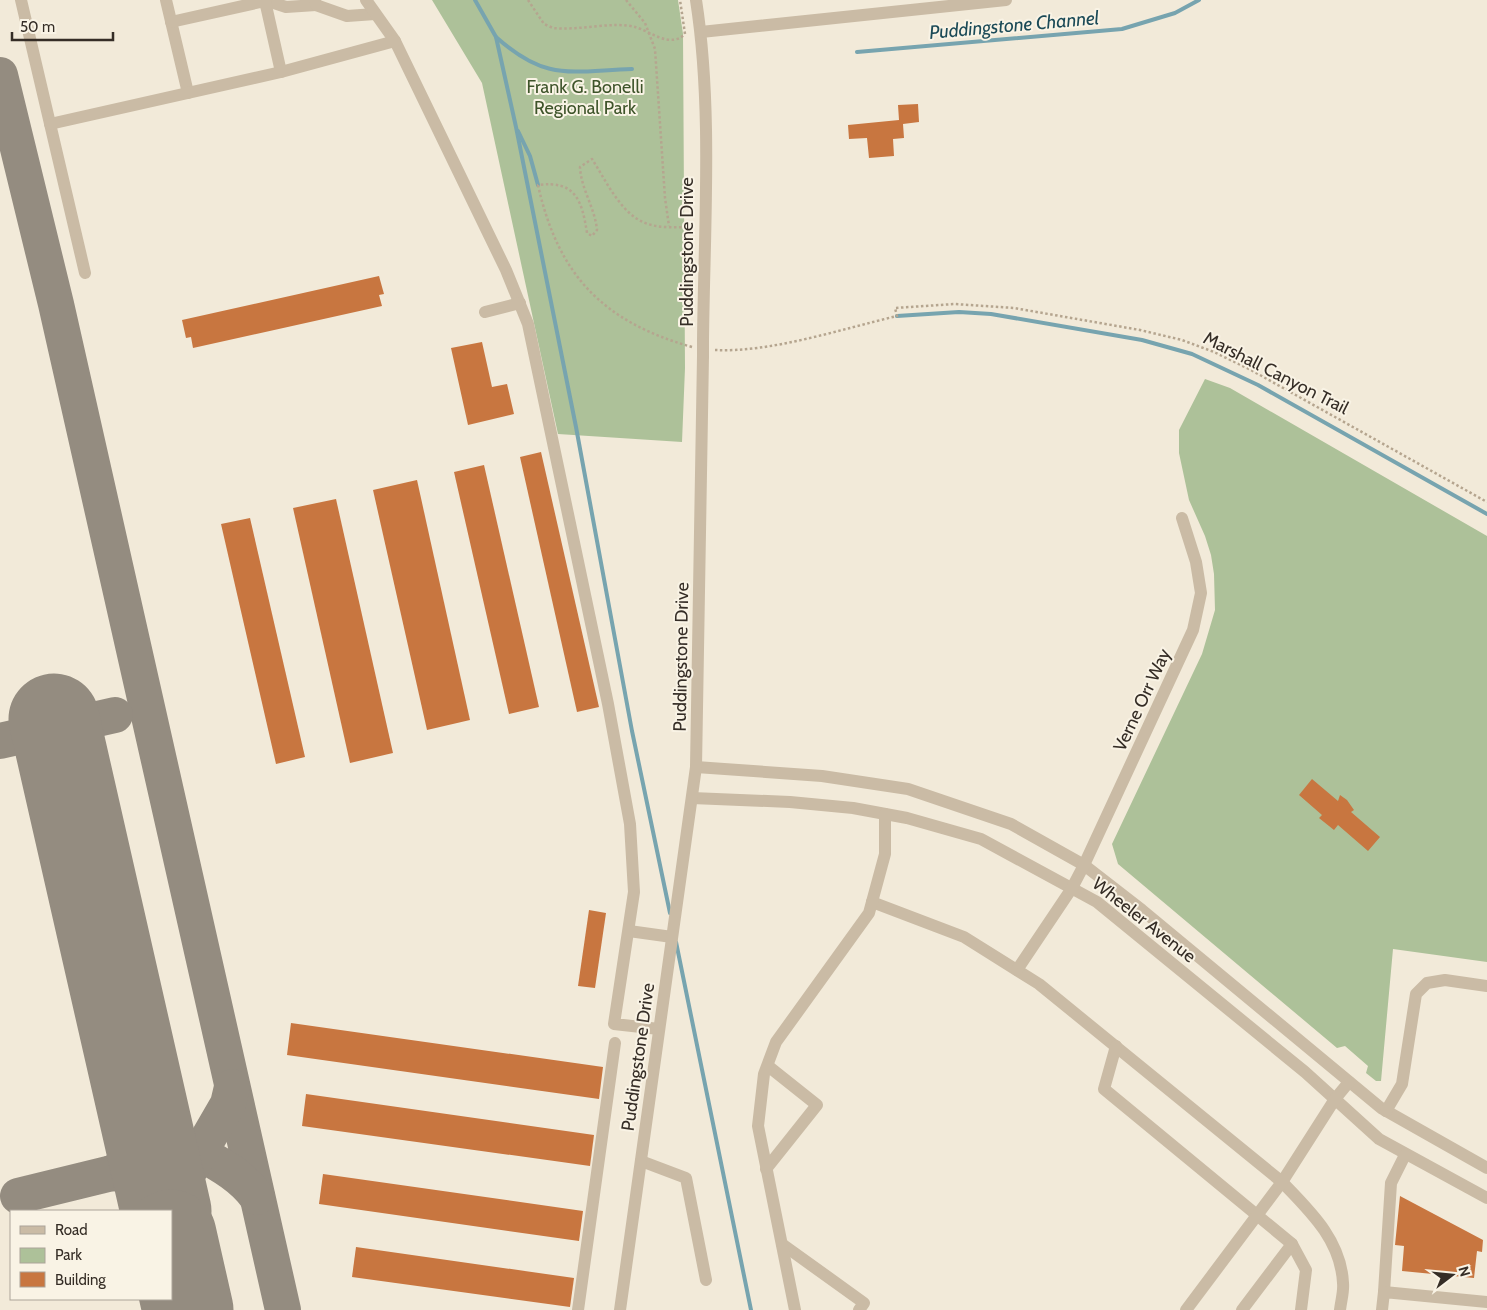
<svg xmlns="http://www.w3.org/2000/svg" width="1487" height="1310" viewBox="0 0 1487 1310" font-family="Cabin,sans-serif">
<rect width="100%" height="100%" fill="#f2ead9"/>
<g fill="#adc199">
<polygon points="432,0 678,0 683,34 685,368 682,442 558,434 482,83"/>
<polygon points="1205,379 1230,388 1487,536 1487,962 1393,949 1381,1081 1376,1081 1366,1073 1368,1066 1345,1046 1337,1048 1118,864 1112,844 1202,654 1215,610 1214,574 1211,555 1205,536 1189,500 1179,453 1179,430"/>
</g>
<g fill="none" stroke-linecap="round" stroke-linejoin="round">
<g stroke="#77a4af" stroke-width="4">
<polyline points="475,0 496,37 516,127 576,427 632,731 670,913"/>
<path d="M 496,37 C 546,82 570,71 632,69"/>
<polyline points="857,52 1122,29 1175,13 1199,0"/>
<polyline points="518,131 530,156 538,185"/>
<polyline points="897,316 959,312 991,314 1142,340 1192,354 1258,385 1487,514"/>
<polyline points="676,942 751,1310"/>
</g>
<g stroke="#948c80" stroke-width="36">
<polyline points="0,75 56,304 283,1310"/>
<polyline points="0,741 115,715"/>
<path d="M 142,1106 C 168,1149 228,1156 257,1197"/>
<path d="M 144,1116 C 141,1144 141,1160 112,1173 C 137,1175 155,1186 162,1211"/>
<polyline points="18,1196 112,1173"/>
<polyline points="169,1211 170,1204 228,1104 232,1087"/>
</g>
<g stroke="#948c80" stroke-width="91">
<polyline points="54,719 166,1211"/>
<polyline points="171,1235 188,1310"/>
</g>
</g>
<g fill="#c87640">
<polygon points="918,104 919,122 903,124 904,138 893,139 894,156 869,158 867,138 849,139 848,125 899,120 898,105"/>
<polygon points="379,276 384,294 379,295 382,306 193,348 191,337 186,338 182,320"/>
<polygon points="482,342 492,387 507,384 514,414 468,425 451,348"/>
<polygon points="541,452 599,707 577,712 520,457"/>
<polygon points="484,465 539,707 509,714 454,472"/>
<polygon points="417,480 470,720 427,730 373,490"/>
<polygon points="336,499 393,753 350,763 293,508"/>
<polygon points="250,518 305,757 276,764 221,524"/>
<polygon points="1312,779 1338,801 1340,795 1347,800 1354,810 1351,812 1380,837 1368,851 1338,825 1334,830 1319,818 1322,815 1299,795"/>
<polygon points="589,910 606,913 595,988 578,986"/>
<polygon points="291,1023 603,1067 599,1099 287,1055"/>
<polygon points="306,1094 594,1135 590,1166 302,1126"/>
<polygon points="323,1174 583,1211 579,1241 319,1204"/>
<polygon points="1400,1196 1483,1240 1482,1252 1477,1251 1474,1278 1402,1271 1404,1246 1395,1245"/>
<polygon points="356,1247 574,1278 570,1307 352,1277"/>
</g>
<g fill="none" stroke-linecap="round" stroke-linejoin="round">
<g stroke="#b5a58f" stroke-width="2.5" stroke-dasharray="2.5 2.5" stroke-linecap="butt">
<path d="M 528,0 L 544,24 L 553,28 C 578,31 613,21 635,27 C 650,31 670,49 685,34 L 680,0"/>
<polyline points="626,0 645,23 655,49 665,198 669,226"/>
<path d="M 692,347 C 603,322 558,275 538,185 C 576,180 582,201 587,233 L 592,236 L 597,230 C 595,208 581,189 580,167 L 592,159 C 605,179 620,212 643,222 C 657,229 678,227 693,227"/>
<path d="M 715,350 C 769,353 842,329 897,316 L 895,308 L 955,304 L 1014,308 L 1140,330 L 1182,340 L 1214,352 L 1251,370 L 1487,502"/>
</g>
<g stroke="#cabba5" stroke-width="12">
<polyline points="21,0 85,273"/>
<polyline points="166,0 188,93"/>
<polyline points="265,0 286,7 316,5"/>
<polyline points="315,0 316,5 347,16 375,14"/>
<polyline points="366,0 395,41 506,270 528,324 608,704 630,824 634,892 614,1024 659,1029"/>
<path d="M 696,0 C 713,109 704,231 703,342"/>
<polyline points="171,22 265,1 281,72"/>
<polyline points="701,32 1006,0"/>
<polyline points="50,124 281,72 395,41"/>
<polyline points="485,312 520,303"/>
<polyline points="696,767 822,776 908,789 1011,824 1084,865 1142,910 1381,1108 1487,1168"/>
<polyline points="692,798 790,802 853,808 907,818 981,839 1097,902 1305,1072 1379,1139 1487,1198"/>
<path d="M 872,902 L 964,937 L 1039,984 L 1282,1182 C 1310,1211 1341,1240 1343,1283 C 1344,1291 1341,1301 1340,1310"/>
<polyline points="629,931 672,937"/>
<polyline points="1017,970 1072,888 1084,865 1193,630 1201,593 1196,562 1182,518"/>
<polyline points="1116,1046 1104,1089 1292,1244 1306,1270 1301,1310"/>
<polyline points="1386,1111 1402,1084 1416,994 1427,983 1445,980 1487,986"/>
<polyline points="641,1161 686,1178 706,1280"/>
<polyline points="766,1169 817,1105 768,1066"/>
<polyline points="782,1244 864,1303 859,1310"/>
<polyline points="1384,1292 1391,1183 1405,1155"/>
<polyline points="578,1310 615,1043"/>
<polyline points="620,1310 696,767 703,356"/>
<polyline points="795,1310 758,1126 764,1074 776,1042 869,913 885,854 885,814"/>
<polyline points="1186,1310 1282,1182 1335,1099 1349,1082"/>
<polyline points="1242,1310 1292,1244"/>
<polyline points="1382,1310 1384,1292 1487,1302"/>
</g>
<polyline stroke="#cabba5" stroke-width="12" points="703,356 703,342"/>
</g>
<g text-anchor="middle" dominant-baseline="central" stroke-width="4" stroke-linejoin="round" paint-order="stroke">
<g font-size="18" fill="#3e542a" stroke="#f9f3e5">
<text x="585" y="87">Frank G. Bonelli<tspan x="585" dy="21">Regional Park</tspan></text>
</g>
<g font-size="18" fill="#352d26" stroke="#f9f3e5">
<text transform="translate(687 252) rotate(-90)">Puddingstone Drive</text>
<text transform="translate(1276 373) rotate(27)">Marshall Canyon Trail</text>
<text transform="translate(681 657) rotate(-89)">Puddingstone Drive</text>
<text transform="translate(1142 700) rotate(-65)">Verne Orr Way</text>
<text transform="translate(1144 920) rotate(38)">Wheeler Avenue</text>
<text transform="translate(638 1057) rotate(-82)">Puddingstone Drive</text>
</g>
<g font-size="19" font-style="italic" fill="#1b4a57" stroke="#f9f3e5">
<text transform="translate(1014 25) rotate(-5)">Puddingstone Channel</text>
</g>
</g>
<rect x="10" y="1210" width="162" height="90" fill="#f9f3e5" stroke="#aba499"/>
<rect x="20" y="1226" width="25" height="8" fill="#cabba5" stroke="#aba499"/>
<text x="55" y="1235" font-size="15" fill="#352d26">Road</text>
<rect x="20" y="1248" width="25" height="15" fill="#adc199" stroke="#aba499"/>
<text x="55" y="1260" font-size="15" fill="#352d26">Park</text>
<rect x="20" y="1272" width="25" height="15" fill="#c87640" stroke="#aba499"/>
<text x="55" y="1285" font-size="15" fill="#352d26">Building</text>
<g transform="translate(1452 1275) rotate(74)" stroke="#f9f3e5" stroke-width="4" paint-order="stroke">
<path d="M0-4L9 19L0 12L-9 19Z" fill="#352d26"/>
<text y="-8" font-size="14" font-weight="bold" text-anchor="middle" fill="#352d26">N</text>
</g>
<path d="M12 32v8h101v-8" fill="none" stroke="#352d26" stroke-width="2.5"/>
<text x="20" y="32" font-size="15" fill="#352d26" stroke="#f9f3e5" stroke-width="4" paint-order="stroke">50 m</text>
</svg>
